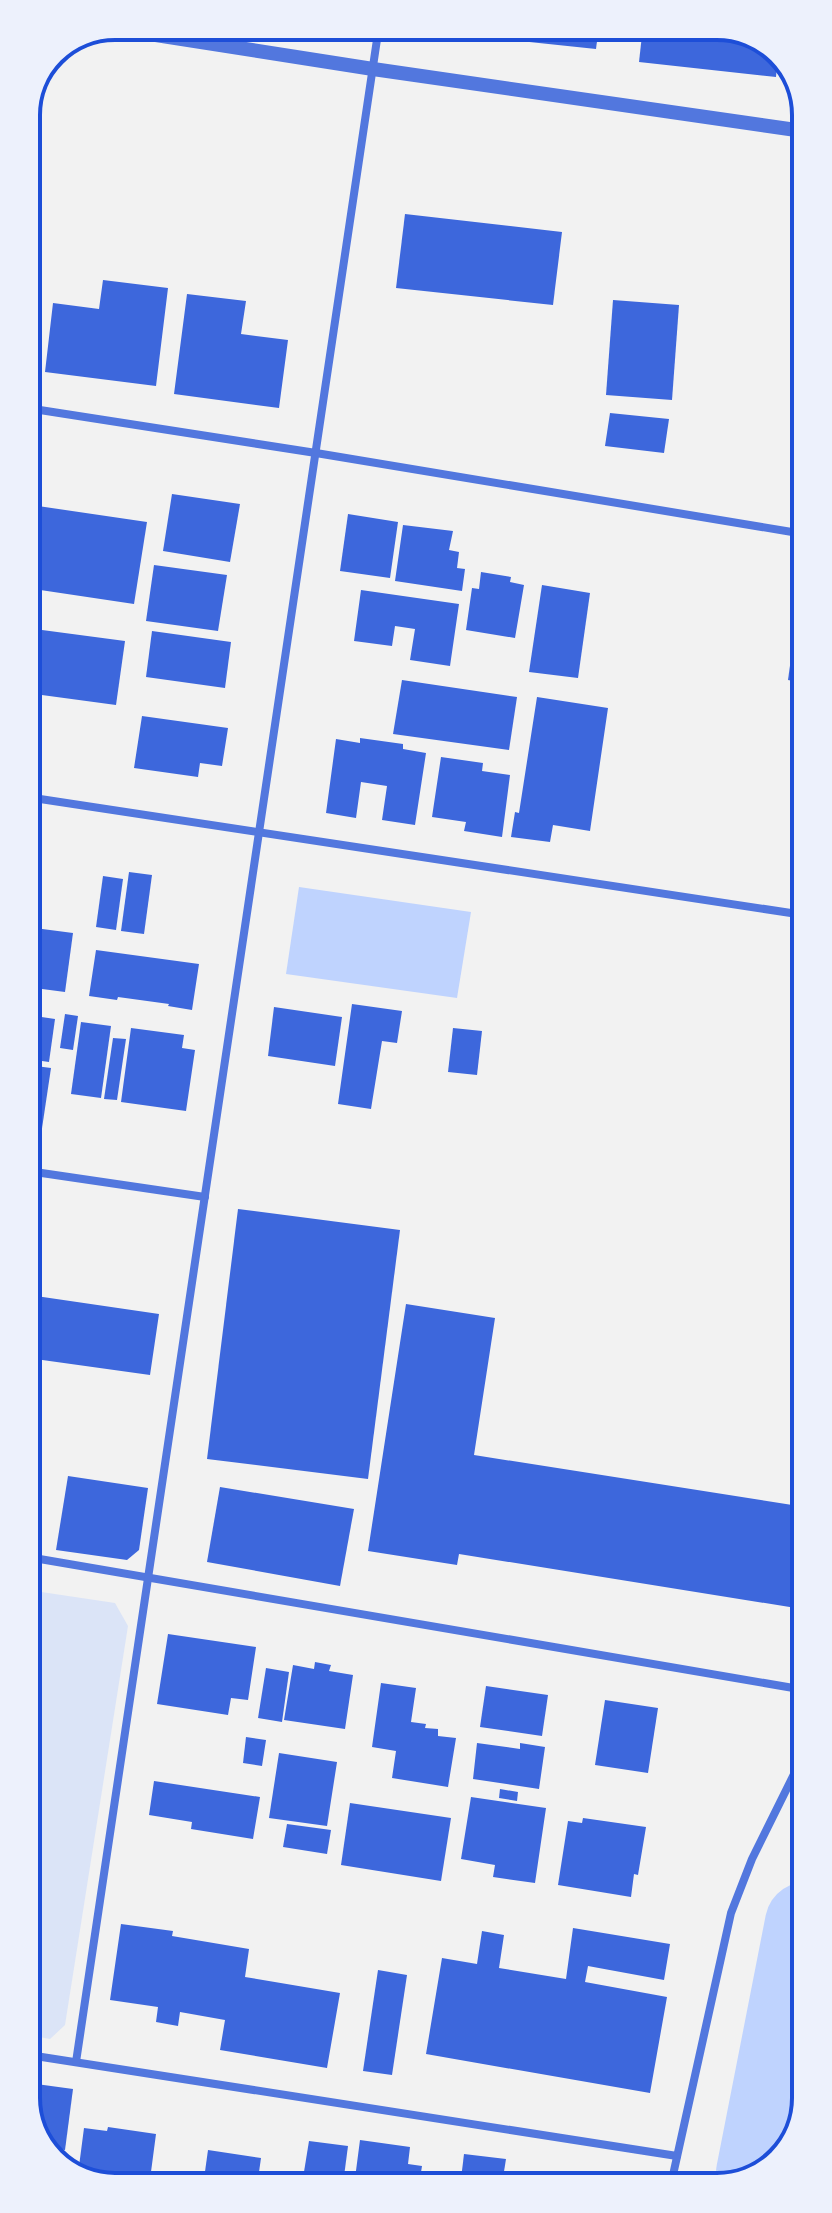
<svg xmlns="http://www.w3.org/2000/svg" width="832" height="2213" viewBox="0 0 832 2213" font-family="'Asap Condensed',sans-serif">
<rect width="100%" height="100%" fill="#f2f2f2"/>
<polygon fill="#dbe4f7" points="28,1590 115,1603 128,1626 65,2025 50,2039 29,2035"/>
<polygon fill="#bfd3fe" points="299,887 471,912 457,998 286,974"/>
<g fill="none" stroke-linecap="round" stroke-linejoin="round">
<polyline stroke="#bfd3fe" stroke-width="82" points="757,2173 806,1923"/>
</g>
<g fill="#3d67dc">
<polygon points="465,26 599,26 596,49 464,35"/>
<polygon points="643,26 723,26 775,48 778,53 776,77 639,62"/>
<polygon points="405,214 562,232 553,305 396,288"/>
<polygon points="26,274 32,275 28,306 26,306"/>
<polygon points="103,280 168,288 156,386 45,372 53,303 99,309"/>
<polygon points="187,294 246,301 241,334 288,340 279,408 174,394"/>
<polygon points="613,300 679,305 672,400 606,395"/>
<polygon points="610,413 669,419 664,453 605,446"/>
<polygon points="172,494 240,504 230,562 163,551"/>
<polygon points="38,506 147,522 134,604 27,588"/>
<polygon points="348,514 398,522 390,578 340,571"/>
<polygon points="403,525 453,531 449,550 459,552 457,568 465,569 462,591 395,581"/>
<polygon points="154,565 227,575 218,631 146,621"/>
<polygon points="481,572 511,577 510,582 524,585 515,638 466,630 472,588 479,589"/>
<polygon points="542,585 590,593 578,678 529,672"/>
<polygon points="361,590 459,604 450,666 410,660 415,629 395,626 392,646 354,641"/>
<polygon points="798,607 804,608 804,683 788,680"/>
<polygon points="27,628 125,641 116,705 27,693"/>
<polygon points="152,631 231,642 225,688 146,677"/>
<polygon points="402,680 517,697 509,750 393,734"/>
<polygon points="537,697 608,708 590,831 553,825 550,842 511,837 515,812 519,813"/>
<polygon points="142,716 228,728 222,766 200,763 198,777 134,768"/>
<polygon points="360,738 403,744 403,749 426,753 415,825 382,820 387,786 361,782 356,818 326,813 336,739 360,743"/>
<polygon points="441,757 483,763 482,771 510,775 502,837 464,831 466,822 432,817"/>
<polygon points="129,872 152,875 144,934 121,931"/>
<polygon points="103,876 123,879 116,930 96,927"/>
<polygon points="27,927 73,933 65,992 27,987"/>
<polygon points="96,950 199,964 192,1010 168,1006 169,1004 118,997 117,1000 89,996"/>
<polygon points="352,1004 402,1011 397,1043 382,1041 371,1109 338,1104"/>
<polygon points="274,1007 342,1017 335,1066 268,1056"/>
<polygon points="65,1014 78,1016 73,1050 60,1048"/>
<polygon points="28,1015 55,1019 49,1062 28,1059"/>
<polygon points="81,1022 111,1026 101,1098 71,1094"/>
<polygon points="131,1028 184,1035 182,1048 195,1050 186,1111 121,1102"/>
<polygon points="453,1028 482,1031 477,1075 448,1072"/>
<polygon points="113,1038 126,1039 117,1100 104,1099"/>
<polygon points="28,1065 51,1068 41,1135 28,1133"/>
<polygon points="238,1209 400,1230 368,1479 207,1459"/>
<polygon points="28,1267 40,1269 36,1296 159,1314 150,1375 28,1358"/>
<polygon points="406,1304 495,1318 474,1455 805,1507 805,1589 802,1609 459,1554 457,1565 368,1551"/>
<polygon points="803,1416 805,1416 805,1462 796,1460"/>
<polygon points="68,1476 148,1488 139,1550 127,1560 56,1550"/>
<polygon points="220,1487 354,1509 340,1586 207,1562"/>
<polygon points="168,1634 256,1647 248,1700 231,1698 228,1715 157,1704"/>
<polygon points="315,1662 331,1665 329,1671 353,1675 345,1729 284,1720 293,1665 314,1669"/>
<polygon points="266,1668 289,1672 282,1722 258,1718"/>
<polygon points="381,1683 416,1688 411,1722 426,1724 425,1728 438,1729 438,1736 456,1738 448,1787 392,1778 396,1751 372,1747"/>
<polygon points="486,1686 548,1695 542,1736 480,1727"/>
<polygon points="605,1700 658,1708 648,1773 595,1765"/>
<polygon points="246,1737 266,1740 262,1766 243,1763"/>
<polygon points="477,1743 520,1749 520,1743 545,1747 539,1789 473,1779"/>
<polygon points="279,1753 337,1762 327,1826 269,1818"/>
<polygon points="154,1781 260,1797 253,1839 191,1829 192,1822 149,1815"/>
<polygon points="500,1789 518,1792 517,1801 499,1798"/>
<polygon points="471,1797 546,1808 535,1883 493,1877 495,1865 461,1859"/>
<polygon points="350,1803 451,1818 441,1881 341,1865"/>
<polygon points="583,1818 646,1827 638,1875 634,1874 631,1897 558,1885 568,1821 582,1823"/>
<polygon points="287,1824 331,1830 327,1854 283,1847"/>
<polygon points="121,1924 173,1931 172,1936 249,1949 245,1977 340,1993 327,2068 220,2050 225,2020 180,2012 178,2026 156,2022 158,2007 110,2000"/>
<polygon points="573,1928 670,1944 664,1980 588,1966 585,1982 667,1997 650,2093 426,2054 442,1958 477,1964 482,1931 504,1935 499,1968 566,1979"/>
<polygon points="378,1970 407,1975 392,2075 363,2071"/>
<polygon points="29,2083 73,2089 65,2150 46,2148 29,2121"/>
<polygon points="108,2127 156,2134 149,2187 96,2182 78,2174 84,2128 107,2131"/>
<polygon points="360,2140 410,2147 408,2164 422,2166 419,2185 354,2186"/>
<polygon points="309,2141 348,2146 343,2184 303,2178"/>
<polygon points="208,2150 261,2158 257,2186 203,2186"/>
<polygon points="464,2154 506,2159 502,2184 461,2179"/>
<polygon points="517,2173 573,2181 572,2185 516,2185"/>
<polygon points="298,2181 318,2184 317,2186 298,2186"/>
</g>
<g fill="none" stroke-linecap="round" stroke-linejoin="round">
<g stroke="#5277de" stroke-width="8">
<polyline points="27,408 316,453 804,534"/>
<polyline points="27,797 804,915"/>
<polyline points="28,1171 205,1197"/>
<polyline points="28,1557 805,1690"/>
<polyline points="29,2055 677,2156"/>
<polyline points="76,2062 379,26"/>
<polyline points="671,2184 731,1913 752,1859 805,1752"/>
</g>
<polyline stroke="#5277de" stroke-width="14" points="111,28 373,69 803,131"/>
</g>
<path d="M0 0H832V2213H0ZM115 40H717A75 75 0 0 1 792 115V2098A75 75 0 0 1 717 2173H115A75 75 0 0 1 40 2098V115A75 75 0 0 1 115 40Z" fill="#edf1fc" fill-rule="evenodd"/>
<path fill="none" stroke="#1d4ed8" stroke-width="4" d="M115 40H717A75 75 0 0 1 792 115V2098A75 75 0 0 1 717 2173H115A75 75 0 0 1 40 2098V115A75 75 0 0 1 115 40Z"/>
</svg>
